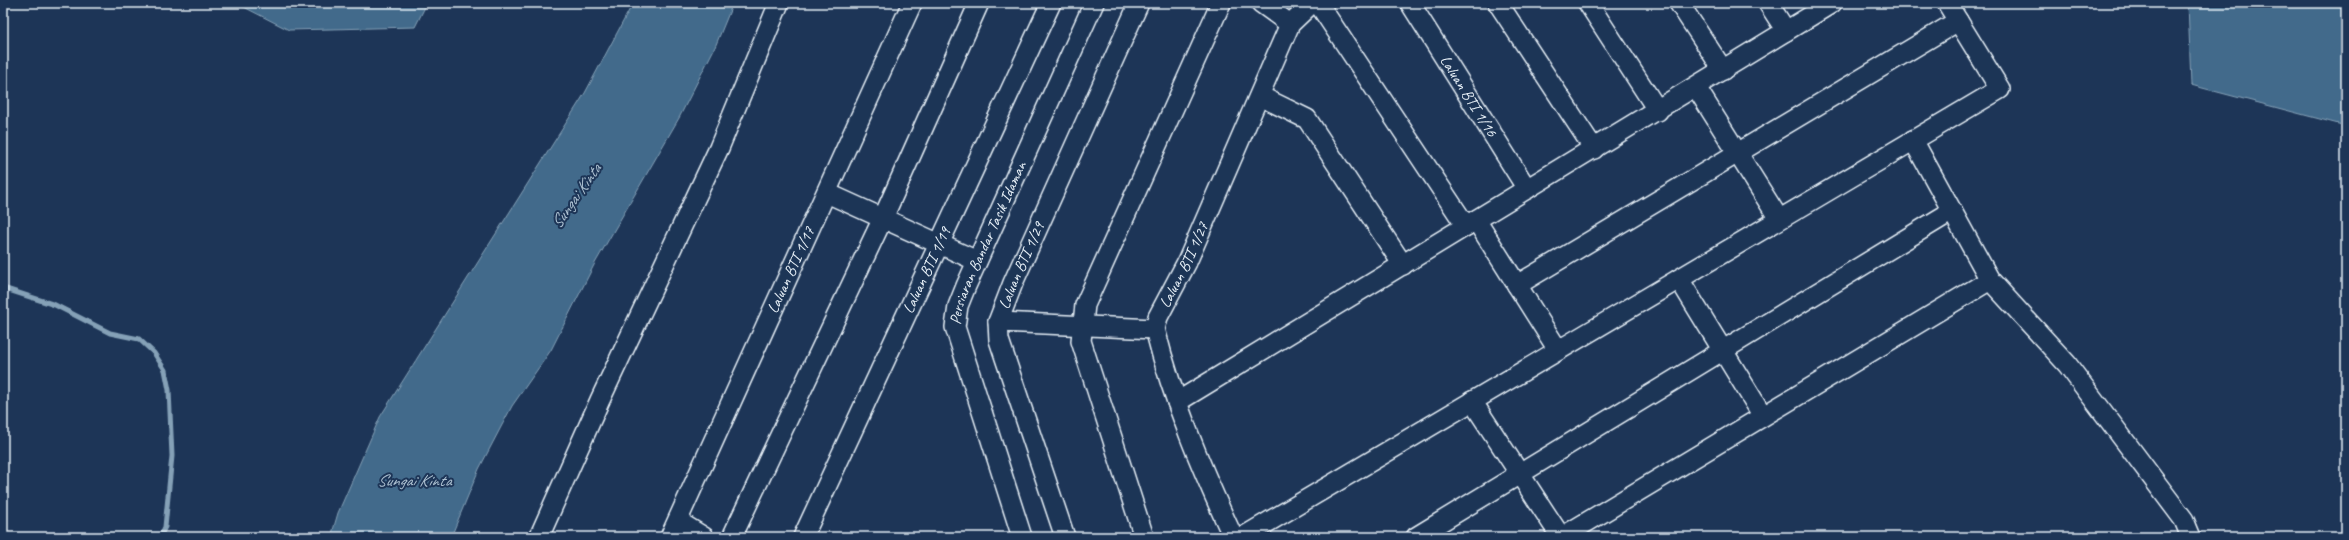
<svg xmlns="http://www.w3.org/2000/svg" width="2349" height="540" viewBox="0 0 2349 540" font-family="Caveat,sans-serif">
<rect width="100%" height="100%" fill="#1d3557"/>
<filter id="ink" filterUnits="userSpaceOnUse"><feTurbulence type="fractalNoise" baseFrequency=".025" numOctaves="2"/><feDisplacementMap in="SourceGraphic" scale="8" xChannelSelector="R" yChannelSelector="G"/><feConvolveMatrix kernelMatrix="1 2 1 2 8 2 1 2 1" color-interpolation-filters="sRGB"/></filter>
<g filter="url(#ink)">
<g fill="#436b8b" stroke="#85a1b7">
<polygon points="236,3 427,3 415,27 289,30"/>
<polygon points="633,3 733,3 715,47 679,118 594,265 551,350 512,406 479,469 451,537 331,537 338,513 380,417 585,93"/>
<polygon points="2188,3 2346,3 2346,126 2191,85"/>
</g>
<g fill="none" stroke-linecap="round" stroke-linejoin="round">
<polyline stroke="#85a1b7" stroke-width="5" points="3,288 55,305 110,333 139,339 154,353 165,370 169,390 172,456 165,527 160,537"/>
<g stroke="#e8f1f8" stroke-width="22">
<g id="minor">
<polyline points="1261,3 1290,24"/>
<polyline points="1318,3 1466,226"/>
<path id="s1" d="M 1410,3 L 1527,189"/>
<polyline points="1498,3 1594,149"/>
<polyline points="1588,3 1658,111"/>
<polyline points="1679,3 1723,70"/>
<polyline points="1768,3 1786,31"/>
<polyline points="1696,87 1779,219"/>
<polyline points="1260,96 1307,119 1403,265"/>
<polyline points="1913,140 1990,280 2067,364 2184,520 2191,537"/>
<polyline points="827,193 977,261"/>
<polyline points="1476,220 1558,350"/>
<polyline points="1679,279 1763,416"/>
<polyline points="1517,285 1958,21"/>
<polyline points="998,322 1155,329"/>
<polyline points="1472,401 1561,537"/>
<polyline points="1177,402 1832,3"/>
<polyline points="678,521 704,537"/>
<polyline points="539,537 600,400 719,148 779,3"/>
<path id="s2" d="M 670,537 L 912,3"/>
<polyline points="732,537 883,218 979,3"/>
<path id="s3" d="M 803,537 L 1051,3"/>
<path id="s4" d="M 1022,537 L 955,327 L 958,306 L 966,286 L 1094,3"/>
<path id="s5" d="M 1065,537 L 999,340 L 998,322 L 1013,283 L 1139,3"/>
<polyline points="1144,537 1081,341 1085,305 1221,3"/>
<path id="s6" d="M 1233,537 C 1202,470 1173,401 1155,329 L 1158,317 L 1187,262 L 1290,24 L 1312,3"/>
<polyline points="1243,537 2000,89 1947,3"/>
<polyline points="1416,537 1952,211"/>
<polyline points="1562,537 1990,280"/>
</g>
</g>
<use href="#minor" stroke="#1d3557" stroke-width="19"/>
</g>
</g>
<g text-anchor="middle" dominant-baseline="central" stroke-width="4" stroke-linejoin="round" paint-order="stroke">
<g font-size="16" fill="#e8f1f8" stroke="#1d3557">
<text stroke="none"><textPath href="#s1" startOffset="110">Laluan BTI 1/16</textPath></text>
<text stroke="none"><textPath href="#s4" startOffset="311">Persiaran Bandar Tasik Idaman</textPath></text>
<text stroke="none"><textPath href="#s6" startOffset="293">Laluan BTI 1/27</textPath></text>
<text stroke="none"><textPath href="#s5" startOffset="287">Laluan BTI 1/29</textPath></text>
<text stroke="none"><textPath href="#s2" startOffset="293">Laluan BTI 1/17</textPath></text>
<text stroke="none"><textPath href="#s3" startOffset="294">Laluan BTI 1/19</textPath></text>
</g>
<g font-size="17" font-style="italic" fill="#aec2d2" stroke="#1d3557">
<text transform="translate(576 196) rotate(-55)">Sungai Kinta</text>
<text x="414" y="480">Sungai Kinta</text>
</g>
</g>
<rect width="2349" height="540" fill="none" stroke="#1d3557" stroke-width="16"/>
<rect x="8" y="8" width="2333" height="524" fill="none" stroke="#e8f1f8" stroke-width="1.5" filter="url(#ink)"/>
</svg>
